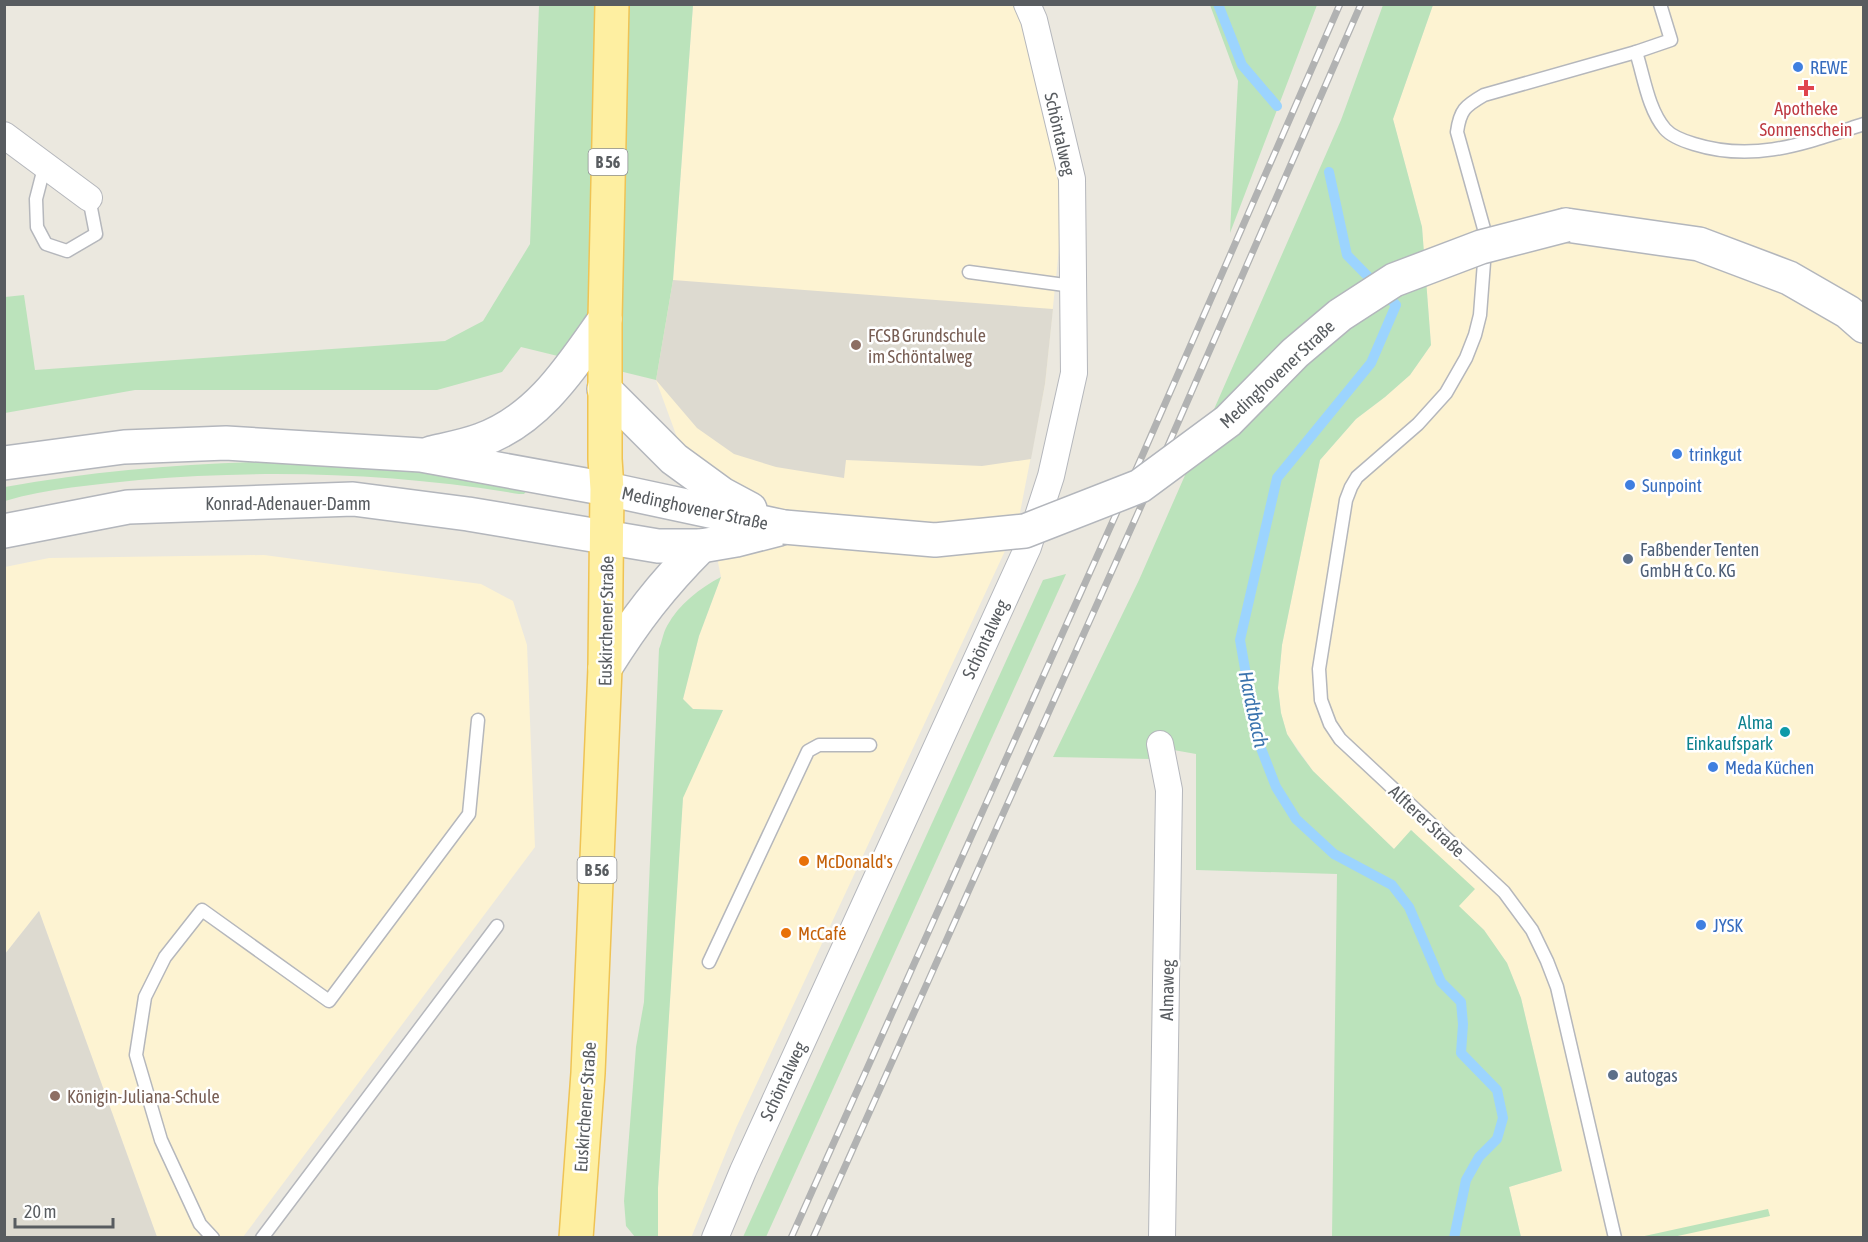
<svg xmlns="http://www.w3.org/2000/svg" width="1868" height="1242" viewBox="0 0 1868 1242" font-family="'Asap Condensed',sans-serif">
<rect width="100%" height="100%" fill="#ebe8df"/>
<g fill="#fdf3d2">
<polygon points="693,5 1018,5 1066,181 1045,384 1018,523 736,1128 691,1238 658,1237 658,1188 683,794 723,710 693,709 683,699 699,636 721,577 712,533 656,380 673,280"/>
<polygon points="1433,5 1863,5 1863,1237 1521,1237 1509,1187 1562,1171 1521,998 1507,963 1484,930 1458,906 1412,830 1394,849 1313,771 1287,734 1281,713 1278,688 1282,645 1320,460 1356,419 1385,397 1410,375 1431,345 1422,227 1393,119"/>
<polygon points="264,555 481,584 513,601 527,645 535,847 243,1237 157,1237 39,911 5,954 5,567 49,558"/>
</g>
<g fill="#dddad0">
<polygon points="673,280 1053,309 1045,384 1031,459 982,466 846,460 844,478 776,467 734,454 697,428 656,380"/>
<polygon points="39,911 157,1237 5,1237 5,954"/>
</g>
<g fill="#bbe3bb">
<polygon points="539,5 693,5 673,280 656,380 521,347 502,372 437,390 135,390 5,413 5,297 24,295 35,370 445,341 483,321 530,244"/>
<polygon points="1210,5 1317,5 1230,233 1238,81"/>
<polygon points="1383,5 1433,5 1393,119 1422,227 1431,345 1410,375 1385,397 1356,419 1320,460 1282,645 1278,688 1281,713 1287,734 1298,751 1313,771 1394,849 1411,830 1475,889 1459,906 1484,930 1507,963 1521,998 1562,1171 1509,1187 1521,1237 1332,1237 1337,874 1196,870 1196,754 1168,749 1151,759 1053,757 1139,580 1341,120"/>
<path d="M 254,462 L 321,462 L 417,469 L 528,489 L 524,494 L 519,494 C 393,473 266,469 139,480 C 94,485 48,488 5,501 L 5,487 C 87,472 169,465 254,462 Z"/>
<polygon points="1066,574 766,1237 743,1237 1043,580"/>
<path d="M 721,577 L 699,636 L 683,699 L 693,709 L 723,710 L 683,798 L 658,1188 L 658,1237 L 635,1237 L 626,1226 L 624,1201 L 636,1047 L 644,1002 L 659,649 C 662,642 663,633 667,626 C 679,604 700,588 721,577 Z"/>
<polygon points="1768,1209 1770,1216 1673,1237 1640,1237"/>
</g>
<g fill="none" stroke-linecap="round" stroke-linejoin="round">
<g stroke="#9cd4fe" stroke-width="10">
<polyline points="1218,4 1242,65 1277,106"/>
<polyline points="1329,172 1347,255 1396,305 1371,363 1277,478 1240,640 1257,738 1276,787 1296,819 1334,854 1392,885 1409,907 1441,982 1461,1002 1463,1024 1461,1053 1497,1090 1503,1118 1497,1139 1479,1157 1466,1180 1454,1238"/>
</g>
<g stroke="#b5b7bc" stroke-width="15">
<g id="service">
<path d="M 1636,52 C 1644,77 1648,109 1665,129 C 1672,137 1684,141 1694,144 C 1755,163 1805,143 1864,124"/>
<polyline points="45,164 36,199 37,227 46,244 67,251 96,234 89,198"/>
<polyline points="969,272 1072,286"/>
<polyline points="709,962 808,751 819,745 870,745"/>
<polyline points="213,1238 200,1224 161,1140 136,1055 145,997 165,957 202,910 329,1001 469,814 478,720"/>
<polyline points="262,1238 497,926"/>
<path d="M 1615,1238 L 1557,987 L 1547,961 L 1532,930 L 1504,892 L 1340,739 L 1330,724 L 1321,700 L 1319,669 L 1346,500 L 1351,487 L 1357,477 L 1418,424 L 1446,393 L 1466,358 L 1475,335 L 1480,315 L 1486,236 L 1457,132 C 1460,110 1465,106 1484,95 L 1636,52 L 1671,40 L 1660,4"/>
</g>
</g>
<g stroke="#b5b7bc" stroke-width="28">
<g id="minor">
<polyline points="4,135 89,198"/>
<polyline points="1160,744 1169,790 1162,1238"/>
<polyline points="715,1238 743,1171 1028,547 1051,476 1074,373 1072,179 1034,20 1027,4"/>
</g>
</g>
<g stroke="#b3b6bc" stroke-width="36">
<g id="secondary">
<polyline points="1566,225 1699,244 1789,278 1848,312 1864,326"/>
<polyline points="604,389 674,459 722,494 750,509"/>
<path d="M 431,453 C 448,449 465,446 481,440 C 539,419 571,367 605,319"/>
<polyline points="4,463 124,447 226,443 421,455 607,489 784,527"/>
<polyline points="4,531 128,507 353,499 468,514 658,546 701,546 736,540 779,529"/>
<path d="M 605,668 C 635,620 661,586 701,546"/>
</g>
</g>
<g stroke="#efc354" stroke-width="36">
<polyline id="primary" points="576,1238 588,1073 605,668 607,489 605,459 605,319 612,4"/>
</g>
<use href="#service" stroke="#fff" stroke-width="12"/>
<use href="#minor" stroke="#fff" stroke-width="26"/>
<use href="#secondary" stroke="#fff" stroke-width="33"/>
<use href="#primary" stroke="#feefa1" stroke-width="33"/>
<g stroke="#b1b2b2" stroke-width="7">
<g id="rail">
<polyline points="791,1238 1143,454 1340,4"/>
<polyline points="813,1238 1163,457 1361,4"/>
</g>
</g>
<use href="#rail" stroke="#fff" stroke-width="4.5" stroke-dasharray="14" stroke-linecap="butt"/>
<g stroke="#b3b6bc" stroke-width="36" stroke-linecap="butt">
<polyline id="secondary-bridge" points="784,527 935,540 1025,531 1140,486 1228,421 1295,353 1340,315 1394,280 1481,247 1566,225"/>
</g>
<use href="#secondary-bridge" stroke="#fff" stroke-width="33"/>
</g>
<g fill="#3f7fe0" stroke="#fff" stroke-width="2">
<circle cx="1798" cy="67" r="6"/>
<circle cx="1677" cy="454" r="6"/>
<circle cx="1630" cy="485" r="6"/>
<circle cx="1713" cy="767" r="6"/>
<circle cx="1701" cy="925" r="6"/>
</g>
<path fill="#e0444e" stroke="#fff" stroke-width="2" d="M1803 79h6v6h6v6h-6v6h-6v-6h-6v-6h6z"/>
<g fill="#8d6e63" stroke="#fff" stroke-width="2">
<circle cx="856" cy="345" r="6"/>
<circle cx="55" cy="1096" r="6"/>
</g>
<g fill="#5c6f8a" stroke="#fff" stroke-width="2">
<circle cx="1628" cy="559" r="6"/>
<circle cx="1613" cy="1075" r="6"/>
</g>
<circle fill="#0f9aa8" stroke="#fff" stroke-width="2" cx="1785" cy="732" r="6"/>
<g fill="#e8710a" stroke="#fff" stroke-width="2">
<circle cx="804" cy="861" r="6"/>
<circle cx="786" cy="933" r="6"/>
</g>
<g text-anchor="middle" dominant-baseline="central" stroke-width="5" stroke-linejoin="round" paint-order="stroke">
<g fill="#fff" stroke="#8a8d90" stroke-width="1.5">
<rect x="588.5" y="149" width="39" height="26" rx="4.5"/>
<rect x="577.5" y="857" width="39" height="26" rx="4.5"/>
</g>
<g font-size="16" font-weight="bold" fill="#585c60">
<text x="608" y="162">B 56</text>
<text x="597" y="870">B 56</text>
</g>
<g font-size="18" fill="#366cbe" stroke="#fff" text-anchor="start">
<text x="1810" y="67">REWE</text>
<text x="1689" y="454">trinkgut</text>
<text x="1642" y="485">Sunpoint</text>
<text x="1725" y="767">Meda Küchen</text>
<text x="1713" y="925">JYSK</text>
</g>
<g font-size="18" fill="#be3a42" stroke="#fff">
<text x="1806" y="108">Apotheke<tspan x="1806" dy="21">Sonnenschein</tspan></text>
</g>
<g font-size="18" fill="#585c60" stroke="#fff">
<text transform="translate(1060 134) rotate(77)">Schöntalweg</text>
<text transform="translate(1277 374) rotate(-43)">Medinghovener Straße</text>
<text x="288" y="503">Konrad-Adenauer-Damm</text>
<text transform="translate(695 508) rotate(12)">Medinghovener Straße</text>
<text transform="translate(606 621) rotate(-89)">Euskirchener Straße</text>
<text transform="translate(985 639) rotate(-65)">Schöntalweg</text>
<text transform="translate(1427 821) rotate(43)">Alfterer Straße</text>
<text transform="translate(1167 990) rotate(-89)">Almaweg</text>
<text transform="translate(783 1081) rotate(-65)">Schöntalweg</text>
<text transform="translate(585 1107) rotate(-86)">Euskirchener Straße</text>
</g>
<g font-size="18" fill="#785e54" stroke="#fff" text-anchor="start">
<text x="868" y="335">FCSB Grundschule<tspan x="868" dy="21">im Schöntalweg</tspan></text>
<text x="67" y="1096">Königin-Juliana-Schule</text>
</g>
<g font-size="18" fill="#4e5e75" stroke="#fff" text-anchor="start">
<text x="1640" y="549">Faßbender Tenten<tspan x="1640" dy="21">GmbH &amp; Co. KG</tspan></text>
<text x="1625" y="1075">autogas</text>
</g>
<g font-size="18" fill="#0d838f" stroke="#fff" text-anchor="end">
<text x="1773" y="722">Alma<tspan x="1773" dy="21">Einkaufspark</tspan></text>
</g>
<g font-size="18" fill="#c56008" stroke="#fff" text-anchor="start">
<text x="816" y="861">McDonald's</text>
<text x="798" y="933">McCafé</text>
</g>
<g font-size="20" font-style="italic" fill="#3b74ae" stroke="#fff">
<text transform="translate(1254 709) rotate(78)">Hardtbach</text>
</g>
</g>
<rect width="1868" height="1242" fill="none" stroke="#585c60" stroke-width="12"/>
<path d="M15 1218v9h98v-9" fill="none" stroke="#585c60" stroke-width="3"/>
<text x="24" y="1218" font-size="18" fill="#585c60" stroke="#ffffff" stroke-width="4.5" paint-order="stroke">20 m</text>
</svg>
